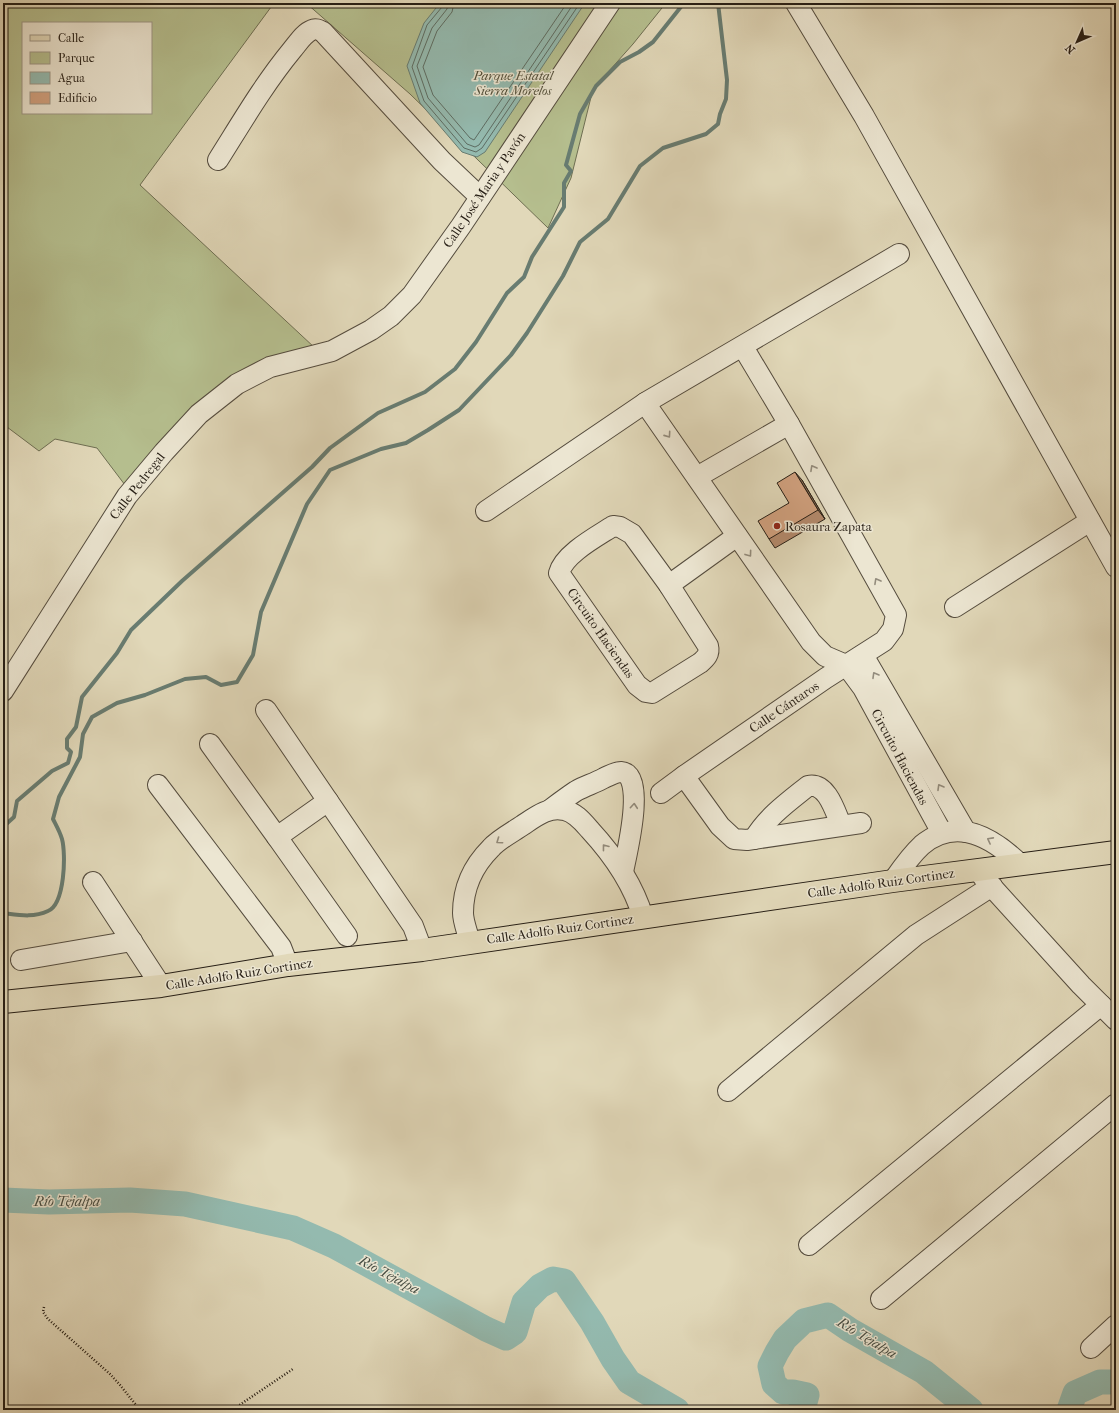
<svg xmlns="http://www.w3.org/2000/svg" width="1119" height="1413" viewBox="0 0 1119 1413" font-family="'IM FELL French Canon',serif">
<rect width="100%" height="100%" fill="#e1d8b9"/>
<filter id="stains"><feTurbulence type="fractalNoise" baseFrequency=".005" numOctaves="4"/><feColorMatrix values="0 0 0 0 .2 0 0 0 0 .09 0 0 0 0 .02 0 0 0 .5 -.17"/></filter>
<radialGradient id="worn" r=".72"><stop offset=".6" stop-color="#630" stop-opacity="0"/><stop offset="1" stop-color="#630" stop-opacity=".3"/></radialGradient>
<g fill="#b5be8e" stroke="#6e6e52" fill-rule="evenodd">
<path d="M 3,3 L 274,3 L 140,185 L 315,348 L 269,358 L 125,485 L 97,448 L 55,439 L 39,451 L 3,424 L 3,26 L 7,24 L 3,15 ZM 23,23 L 151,23 L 151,113 L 23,113 Z"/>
<polygon points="306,3 666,3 633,44 593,89 571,178 548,228 410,94"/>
</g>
<polygon fill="#94baaf" stroke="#687c71" points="440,3 585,3 485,152 477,157 462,152 420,103 407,66 424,23"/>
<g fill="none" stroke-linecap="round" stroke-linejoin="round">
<g stroke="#5d6c62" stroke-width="1">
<polyline points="443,3 442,7 427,25 412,67 424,101 464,148 476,152 482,148 580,3"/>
<polyline points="448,3 447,9 432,28 417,66 428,98 467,144 475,147 479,145 574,3"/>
<polyline points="454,3 452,12 437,31 423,67 433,95 470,138 474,140 567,3"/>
</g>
<g stroke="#687c71" stroke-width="4">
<polyline points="3,827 14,817 17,801 52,771 68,763 71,752 67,748 67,739 76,727 82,697 117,653 131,630 182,581 312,467 330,448 378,413 425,392 455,369 476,342 507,293 524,277 532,257 564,207 564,183 571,171 566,165 580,114 596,86 620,62 639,52 653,42 684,3"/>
<path d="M 3,913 C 19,915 33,918 48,911 C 65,904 66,854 62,839 C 60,832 56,825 53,819 L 59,797 L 80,757 L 83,734 L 92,717 L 117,703 L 145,695 L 185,679 L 206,677 L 221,685 L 237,682 L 253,655 L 261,612 L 307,504 L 330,470 L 381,449 L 406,443 L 428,430 L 459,410 L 511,355 L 527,333 L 563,276 L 580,242 L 608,219 L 640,166 L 663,148 L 706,134 L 718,124 L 720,114 L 726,99 L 727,80 L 718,3"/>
</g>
<g stroke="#94baaf" stroke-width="25">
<polyline points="3,1200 49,1202 130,1200 185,1204 293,1228 334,1246 486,1329 506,1338 515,1332 524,1302 540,1286 553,1279 564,1281 592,1322 613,1359 629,1382 677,1410"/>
<polyline points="800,1410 804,1406 807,1395 793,1392 783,1392 774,1384 770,1366 777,1352 785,1339 804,1321 828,1315 850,1330 924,1372 971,1410"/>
<polyline points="1069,1410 1075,1393 1100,1382 1116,1382"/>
</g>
<g stroke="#554c3e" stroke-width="22">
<g id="minor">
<polyline points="796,3 864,116 1116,567"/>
<path d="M 218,160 C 242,122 264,84 292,50 C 298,43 304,33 312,30 C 316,28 319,30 323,32 L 442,161 L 480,197"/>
<polyline points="645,403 811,642 825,656 846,665 863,688 942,833"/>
<polyline points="697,477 789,424"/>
<polyline points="486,511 645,403 899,254"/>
<path d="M 613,526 L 620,527 L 632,534 L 669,585 L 708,646 C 710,654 706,658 700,663 L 652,693 L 646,692 L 637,685 L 559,573 C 564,554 596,537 613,526 Z"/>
<polyline points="669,585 737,536"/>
<polyline points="955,607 1090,521"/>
<polyline points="863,655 966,832"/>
<polyline points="3,691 127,496 164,452 199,414 237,384 270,367 332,351 371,330 391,316 412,295 461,226 610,3"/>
<polyline points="266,710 413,926 422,950"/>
<polyline points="210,744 277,837 328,801"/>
<polyline points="684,776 720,826 734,839 747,840 861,823"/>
<polyline points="158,785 281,947 288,965"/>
<polyline points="661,793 684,776 826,678 884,641 893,629 896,615 789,424 743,347"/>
<path d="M 551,809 C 559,803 567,797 576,791 C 585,786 595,783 604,778 C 609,776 615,772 621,772 C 647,774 626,856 623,872"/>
<polyline points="277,837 347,936"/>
<path d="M 754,839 C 767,817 788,802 808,786 C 827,782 835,811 841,825"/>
<polyline points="983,877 1081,985 1116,1020"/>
<path d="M 893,881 C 902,868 910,856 922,845 C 957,816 993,838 1020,864"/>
<polyline points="93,882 161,986"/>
<path d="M 470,943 C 468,933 463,922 463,913 C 463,888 473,866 491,848 C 499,839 513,832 523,825 C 535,817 549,806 564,810 C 575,812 583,822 590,830 C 614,856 633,884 643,917"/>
<polyline points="21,960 132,941"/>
<polyline points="728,1091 916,935 992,886"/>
<polyline points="809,1245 1101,1005"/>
<polyline points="881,1299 1116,1104"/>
<polyline points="1091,1348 1116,1325"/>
</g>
</g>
<g stroke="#261e15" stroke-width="24">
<polyline id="major" points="3,1002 161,986 288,965 422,950 893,881 1116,852"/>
</g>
<g stroke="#261e15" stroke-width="2.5" stroke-dasharray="1 2" stroke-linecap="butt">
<polyline points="44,1307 43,1312 48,1319 110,1374 120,1385 140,1410"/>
<polyline points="232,1410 293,1369"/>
</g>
<use href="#minor" stroke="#ece6d2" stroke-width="20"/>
<use href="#major" stroke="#e1d8b9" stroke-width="22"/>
</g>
<polygon fill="#b48a6d" stroke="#261e15" points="802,480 825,519 775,548 769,539 789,503"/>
<polygon fill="#927159" stroke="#261e15" points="795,472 802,480 825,519 818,510"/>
<polygon fill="#d1a17f" stroke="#261e15" points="795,472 818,510 769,539 758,521 789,503 777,483"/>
<defs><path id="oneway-chevron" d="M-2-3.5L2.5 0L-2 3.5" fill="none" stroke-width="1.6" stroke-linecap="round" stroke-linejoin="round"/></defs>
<g stroke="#938c7d">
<use href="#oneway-chevron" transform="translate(668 435) rotate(55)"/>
<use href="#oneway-chevron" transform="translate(813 468) rotate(-119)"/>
<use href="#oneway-chevron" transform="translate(749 554) rotate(54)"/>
<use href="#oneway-chevron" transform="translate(877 581) rotate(-119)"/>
<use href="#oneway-chevron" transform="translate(875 675) rotate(-120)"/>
<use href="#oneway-chevron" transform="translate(940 787) rotate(-120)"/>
<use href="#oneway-chevron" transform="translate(634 806) rotate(-85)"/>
<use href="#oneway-chevron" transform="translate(990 840) rotate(-152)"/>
<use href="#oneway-chevron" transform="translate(499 841) rotate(145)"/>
<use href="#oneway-chevron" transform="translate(605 847) rotate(-128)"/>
</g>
<circle fill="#8f2418" stroke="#ece6d2" stroke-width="1.5" cx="777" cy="526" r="4"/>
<g text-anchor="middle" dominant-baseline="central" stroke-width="3" stroke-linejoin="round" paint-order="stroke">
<g font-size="13" font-style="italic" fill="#514e39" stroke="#ece6d2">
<text x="513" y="75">Parque Estatal<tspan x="513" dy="15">Sierra Morelos</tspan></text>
</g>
<g font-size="13" fill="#261e15" stroke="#ece6d2">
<text transform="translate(484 190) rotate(-56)">Calle José Maria y Pavón</text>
<text transform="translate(137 486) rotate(-52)">Calle Pedregal</text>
<text transform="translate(601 633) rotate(55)">Circuito Haciendas</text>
<text transform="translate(784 707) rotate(-34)">Calle Cántaros</text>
<text transform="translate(900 757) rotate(62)">Circuito Haciendas</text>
<text transform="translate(881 883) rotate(-8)">Calle Adolfo Ruiz Cortinez</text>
<text transform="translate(560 929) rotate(-8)">Calle Adolfo Ruiz Cortinez</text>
<text transform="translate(239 974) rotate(-9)">Calle Adolfo Ruiz Cortinez</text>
</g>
<g font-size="13" fill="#261e15" stroke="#ece6d2" text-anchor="start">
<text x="785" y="526">Rosaura Zapata</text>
</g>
<g font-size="14" font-style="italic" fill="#474d43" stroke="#ece6d2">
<text x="67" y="1201">Río Tejalpa</text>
<text transform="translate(389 1275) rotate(28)">Río Tejalpa</text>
<text transform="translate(867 1338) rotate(31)">Río Tejalpa</text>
</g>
</g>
<rect width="1119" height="1413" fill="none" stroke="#e1d8b9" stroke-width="16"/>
<rect x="4" y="4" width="1111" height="1405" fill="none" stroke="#261e15" stroke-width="2"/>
<rect x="8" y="8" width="1103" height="1397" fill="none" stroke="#261e15"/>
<rect x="22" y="22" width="130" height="92" fill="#ece6d2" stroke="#9d9686"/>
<rect x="30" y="35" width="20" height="6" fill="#e1d8b9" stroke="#9d9686"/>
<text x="58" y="42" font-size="12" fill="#261e15">Calle</text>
<rect x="30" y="52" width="20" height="12" fill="#b5be8e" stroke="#9d9686"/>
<text x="58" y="62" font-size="12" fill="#261e15">Parque</text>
<rect x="30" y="72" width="20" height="12" fill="#94baaf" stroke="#9d9686"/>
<text x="58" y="82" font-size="12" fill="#261e15">Agua</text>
<rect x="30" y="92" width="20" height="12" fill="#d1a17f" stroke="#9d9686"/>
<text x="58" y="102" font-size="12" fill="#261e15">Edificio</text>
<g transform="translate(1077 42) rotate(225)" stroke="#ece6d2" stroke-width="3" paint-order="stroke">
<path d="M0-3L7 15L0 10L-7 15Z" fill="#261e15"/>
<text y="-6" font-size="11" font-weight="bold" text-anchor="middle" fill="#261e15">N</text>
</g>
<rect width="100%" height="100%" filter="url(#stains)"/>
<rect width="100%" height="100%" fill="url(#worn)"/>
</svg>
